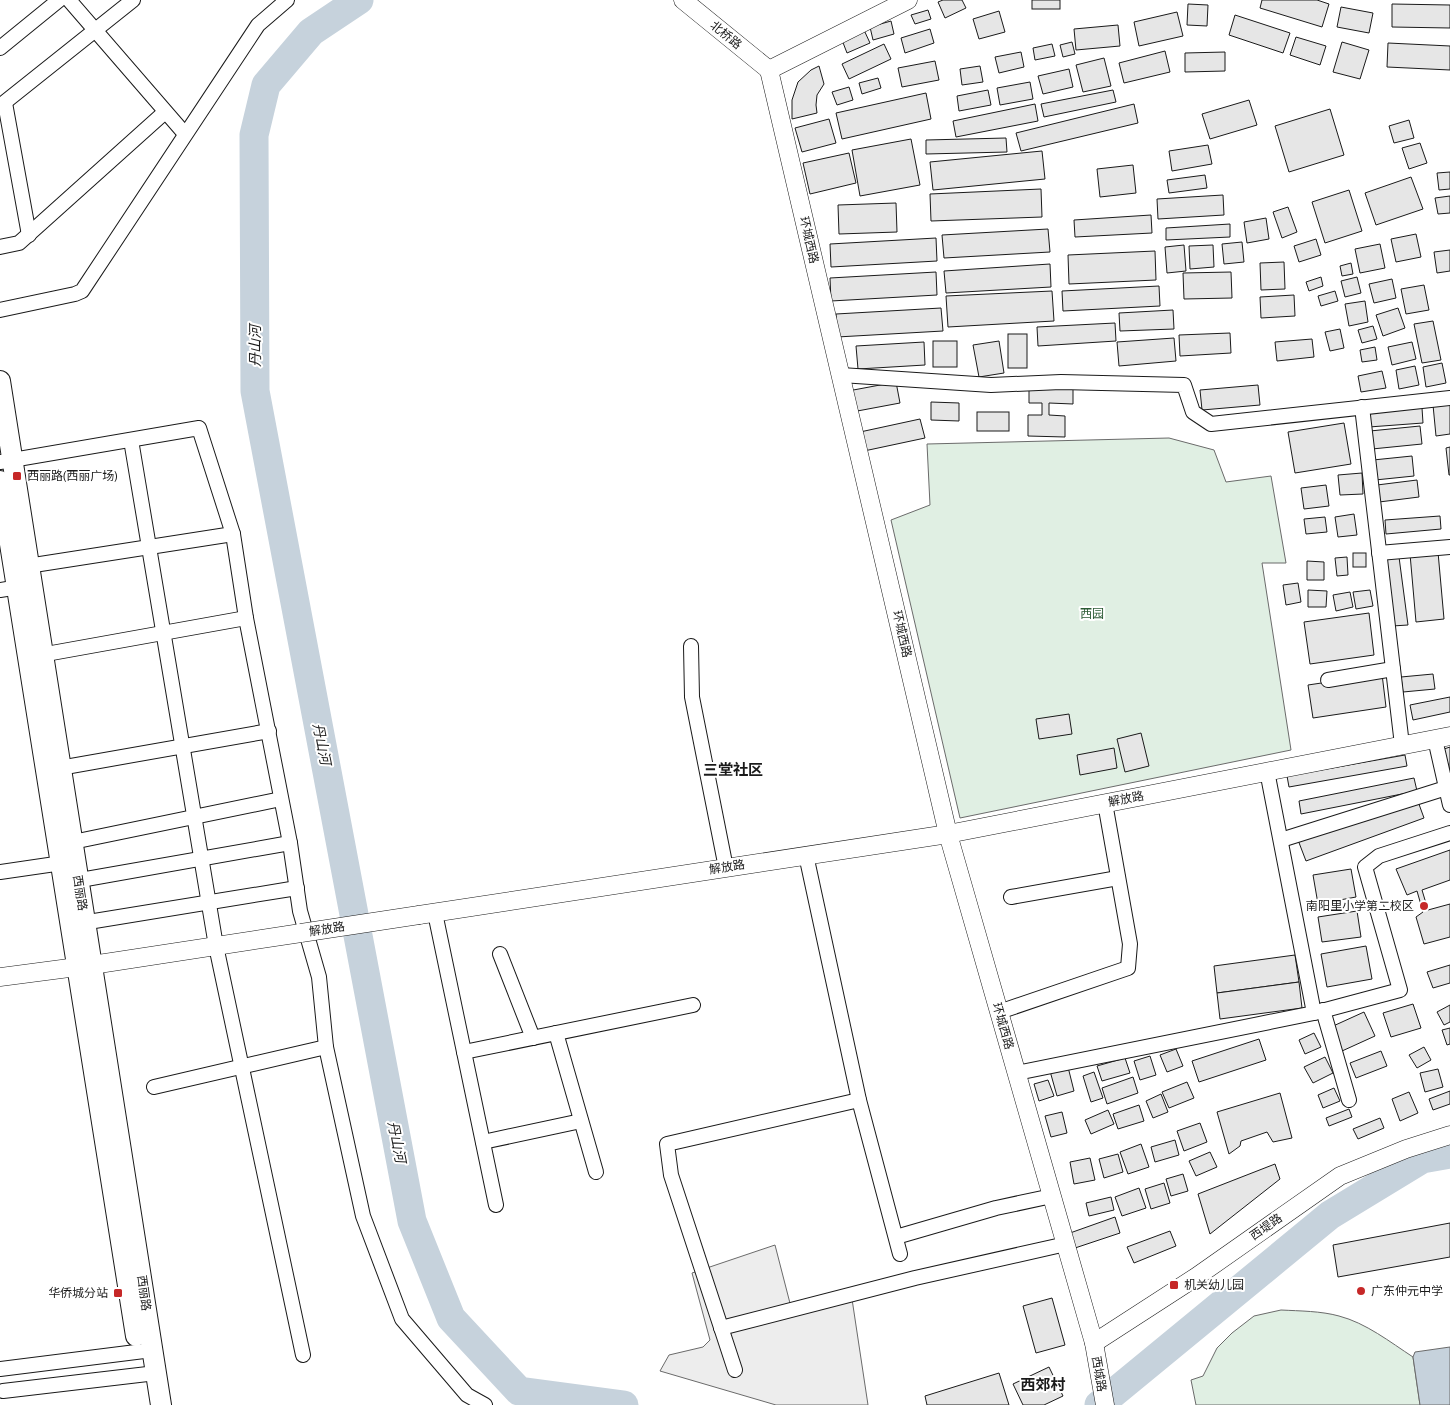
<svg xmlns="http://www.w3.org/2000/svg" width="1450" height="1405" viewBox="0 0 1450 1405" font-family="'Archivo Narrow','Noto Sans SC',sans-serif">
<rect width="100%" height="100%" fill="#fff"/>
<g fill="#e0efe3" stroke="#6a6a6a">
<polygon points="1169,438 1214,450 1226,482 1271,476 1286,563 1262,563 1291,750 960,818 891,520 930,505 927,444"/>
<path d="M 1281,1310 C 1300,1311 1321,1311 1339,1316 C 1366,1323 1390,1342 1413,1357 L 1420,1405 L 1196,1405 L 1191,1380 L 1203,1376 L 1217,1348 L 1232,1333 L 1254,1316 Z"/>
</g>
<polygon fill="#ededed" stroke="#6a6a6a" points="775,1245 792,1311 852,1299 868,1405 776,1405 660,1371 669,1355 703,1347 710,1340 692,1273"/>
<polygon fill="#c6d2dc" stroke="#6a6a6a" points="1450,1347 1450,1405 1420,1405 1413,1357 1415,1352"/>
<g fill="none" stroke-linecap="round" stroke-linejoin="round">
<g stroke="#c6d2dc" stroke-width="29">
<polyline points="359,0 311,32 266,85 254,135 255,391 412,1221 451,1318 519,1391 624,1405"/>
<polyline points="1099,1405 1330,1215 1422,1159 1450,1154"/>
</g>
</g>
<g fill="#e6e6e6" stroke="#1a1a1a">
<polygon points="943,0 962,0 966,8 945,18 938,2"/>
<rect x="1032" y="0" width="28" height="9"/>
<polygon points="1262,0 1317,0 1329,4 1322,27 1260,8"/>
<polygon points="1188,4 1208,5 1207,26 1187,25"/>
<polygon points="1392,4 1450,5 1450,28 1392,27"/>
<polygon points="1341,7 1373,13 1369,33 1337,27"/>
<polygon points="928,10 931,19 915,24 911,15"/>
<polygon points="999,11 1005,32 979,39 973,19"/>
<polygon points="1177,12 1183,36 1139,46 1134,22"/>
<polygon points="1235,15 1290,33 1283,53 1229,35"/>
<polygon points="891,21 894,34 873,40 870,27"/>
<polygon points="1118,25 1120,46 1076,50 1074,29"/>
<polygon points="930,29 934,43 905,53 901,38"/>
<polygon points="864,30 870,43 847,53 842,40"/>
<polygon points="1296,37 1326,46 1320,65 1290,55"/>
<polygon points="1072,42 1075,54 1063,57 1060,45"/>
<polygon points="1342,42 1369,50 1360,79 1333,72"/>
<polygon points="1388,43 1450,46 1450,70 1387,67"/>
<polygon points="884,44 891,59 849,79 842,64"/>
<polygon points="1052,44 1055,56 1035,60 1033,48"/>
<polygon points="1165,51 1170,72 1124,83 1119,63"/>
<polygon points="1021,52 1024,67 999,73 995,57"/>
<polygon points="1225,52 1225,71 1185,72 1185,53"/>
<polygon points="1104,58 1111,86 1083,92 1076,65"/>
<polygon points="935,61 939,80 902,87 898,68"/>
<polygon points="819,66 824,84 817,95 816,105 817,113 792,119 792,100 798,82 811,70"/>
<polygon points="980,66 983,82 962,85 960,69"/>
<polygon points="1069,69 1073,87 1043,94 1038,76"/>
<polygon points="878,78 881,88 862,94 859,83"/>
<polygon points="1030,82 1033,99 1000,105 997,88"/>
<polygon points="849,87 853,100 837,105 832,92"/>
<polygon points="988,90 991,105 959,111 957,96"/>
<polygon points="1113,90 1116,102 1044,117 1041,104"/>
<polygon points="926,93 931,119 842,139 836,113"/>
<polygon points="1249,100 1257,125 1210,139 1202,114"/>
<polygon points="1035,104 1038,121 956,137 953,121"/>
<polygon points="1134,104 1138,123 1021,151 1016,133"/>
<polygon points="1330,109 1344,155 1289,172 1275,126"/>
<polygon points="829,119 836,143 802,152 795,128"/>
<polygon points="1409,120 1414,138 1394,143 1389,126"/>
<polygon points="1006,138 1007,152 926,154 926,140"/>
<polygon points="911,139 920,185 860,196 852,150"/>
<polygon points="1420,143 1427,163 1409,169 1402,148"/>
<polygon points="1208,145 1212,164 1172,171 1169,151"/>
<polygon points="1042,151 1045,179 933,190 930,162"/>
<polygon points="849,153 856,183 810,194 803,163"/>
<polygon points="1133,165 1136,193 1100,197 1097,169"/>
<polygon points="1450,172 1450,189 1439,190 1437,173"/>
<polygon points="1205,175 1207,188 1169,193 1167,180"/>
<polygon points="1411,177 1423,209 1376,225 1365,193"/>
<polygon points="1041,189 1042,217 931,221 930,194"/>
<polygon points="1349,190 1362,231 1325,243 1312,202"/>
<polygon points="1223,195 1224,215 1158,219 1157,199"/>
<polygon points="1450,196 1450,213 1438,214 1435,198"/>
<polygon points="896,203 897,232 839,234 838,205"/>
<polygon points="1288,207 1297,232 1282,238 1273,212"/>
<polygon points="1151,215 1152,233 1075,237 1074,220"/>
<polygon points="1266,218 1269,239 1247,243 1244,222"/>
<polygon points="1230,224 1230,237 1166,240 1166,228"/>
<polygon points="1048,229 1050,252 944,258 942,235"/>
<polygon points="1416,234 1421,257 1396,262 1391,239"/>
<polygon points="936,238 937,261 831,267 830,244"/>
<polygon points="1316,239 1321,255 1299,262 1294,246"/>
<polygon points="1242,242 1244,262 1224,264 1222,244"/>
<polygon points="1380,244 1385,268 1360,273 1355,249"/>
<polygon points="1184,245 1186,271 1167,273 1165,247"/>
<polygon points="1213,245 1214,267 1190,269 1189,246"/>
<polygon points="1450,250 1450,271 1437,273 1434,252"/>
<polygon points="1155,251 1156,280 1069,284 1068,255"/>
<polygon points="1284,262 1285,289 1261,290 1260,263"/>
<polygon points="1351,263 1353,274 1342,276 1340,266"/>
<polygon points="1050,264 1051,287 946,293 944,271"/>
<polygon points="936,272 937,295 831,301 830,278"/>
<polygon points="1231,272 1232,298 1184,299 1183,273"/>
<polygon points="1321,277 1323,286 1309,291 1306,282"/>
<polygon points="1357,277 1361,293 1345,297 1341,281"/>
<polygon points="1392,279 1396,298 1374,303 1369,284"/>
<polygon points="1424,285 1429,310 1406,314 1401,289"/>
<polygon points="1159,286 1160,306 1063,311 1062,291"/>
<polygon points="1052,291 1054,321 948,327 946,296"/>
<polygon points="1335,291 1338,301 1321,306 1318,296"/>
<polygon points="1294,295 1295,316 1261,318 1260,297"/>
<polygon points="1365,301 1368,322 1349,326 1345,304"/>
<polygon points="941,308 943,331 837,337 836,314"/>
<polygon points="1398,308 1405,328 1383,336 1376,315"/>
<polygon points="1173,310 1174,329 1120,331 1119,313"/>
<polygon points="1433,321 1441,360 1422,363 1414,324"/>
<polygon points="1115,323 1116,341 1038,346 1037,327"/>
<polygon points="1373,326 1377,339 1362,343 1358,330"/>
<polygon points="1340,329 1344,348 1330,351 1325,332"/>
<polygon points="1230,333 1231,353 1180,356 1179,335"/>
<rect x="1008" y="334" width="19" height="34"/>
<polygon points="1174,338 1176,361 1119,366 1117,342"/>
<polygon points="1312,339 1314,357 1277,361 1275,342"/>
<rect x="933" y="341" width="24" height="26"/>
<polygon points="999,341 1004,373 979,377 973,345"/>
<polygon points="924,342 925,365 858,369 856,346"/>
<polygon points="1412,342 1416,359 1392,365 1388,347"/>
<polygon points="1375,347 1377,360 1362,362 1360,350"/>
<polygon points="1442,363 1446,383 1426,387 1423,367"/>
<polygon points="1415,366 1419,385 1399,389 1396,370"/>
<polygon points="1382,371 1386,388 1361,392 1358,376"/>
<polygon points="896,382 900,403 852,412 848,391"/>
<polygon points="1029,383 1073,383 1073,404 1049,403 1049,415 1065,416 1065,437 1028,436 1028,415 1042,415 1042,403 1029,403"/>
<polygon points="1258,385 1260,405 1202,410 1200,390"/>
<polygon points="931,402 959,403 959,421 931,420"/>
<polygon points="1450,403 1450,434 1436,436 1433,405"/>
<polygon points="1422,408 1423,423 1369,427 1367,412"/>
<rect x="977" y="412" width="32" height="19"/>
<polygon points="920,419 925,438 864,451 860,432"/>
<polygon points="1344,423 1351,464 1295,473 1288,432"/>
<polygon points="1420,426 1422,444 1372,449 1370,431"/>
<polygon points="1450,447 1450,475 1449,475 1446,448"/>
<polygon points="1412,456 1414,476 1375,480 1373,460"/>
<polygon points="1362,473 1363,494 1340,495 1338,475"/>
<polygon points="1417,480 1419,497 1379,502 1377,485"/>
<polygon points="1326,485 1329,506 1304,509 1301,488"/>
<polygon points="1354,514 1357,535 1338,537 1335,517"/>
<polygon points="1440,516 1441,529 1386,534 1385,520"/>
<polygon points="1325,517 1327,532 1306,534 1304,519"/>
<polygon points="1438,552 1444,619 1416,622 1410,554"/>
<rect x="1353" y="553" width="13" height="14"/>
<polygon points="1347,557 1348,575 1337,576 1335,558"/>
<polygon points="1399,557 1408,625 1392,626 1383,559"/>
<polygon points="1307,561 1324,562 1324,580 1307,580"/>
<polygon points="1298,583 1301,602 1286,605 1283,585"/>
<polygon points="1308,590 1327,591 1326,607 1308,607"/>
<polygon points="1370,590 1373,606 1356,609 1353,592"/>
<polygon points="1350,592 1353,607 1336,611 1333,595"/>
<polygon points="1369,613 1374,655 1310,664 1304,622"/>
<polygon points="1382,674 1386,707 1313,718 1308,685"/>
<polygon points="1433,674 1435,689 1403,692 1401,677"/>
<polygon points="1450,697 1450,712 1413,720 1410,705"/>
<polygon points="1069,714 1072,734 1039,739 1036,719"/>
<polygon points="1141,733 1149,766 1125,772 1117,739"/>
<polygon points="1450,747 1450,772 1444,749"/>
<polygon points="1114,748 1117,768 1080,775 1077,755"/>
<polygon points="1405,755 1407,766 1289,787 1287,776"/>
<polygon points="1414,778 1417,791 1301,814 1299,801"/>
<polygon points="1416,796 1424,818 1306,861 1298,840"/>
<polygon points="1450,850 1450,880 1422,890 1428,910 1450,904 1450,937 1424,944 1416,917 1423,912 1417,891 1407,895 1396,869"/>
<polygon points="1351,869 1356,897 1318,904 1313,875"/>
<polygon points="1357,911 1361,937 1322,942 1318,917"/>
<polygon points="1366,946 1372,979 1327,987 1321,954"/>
<polygon points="1295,955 1299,982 1217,993 1214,966"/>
<polygon points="1450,965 1450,983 1433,988 1427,972"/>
<polygon points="1299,982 1302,1008 1220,1019 1217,993"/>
<polygon points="1413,1004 1421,1028 1391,1037 1383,1013"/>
<polygon points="1450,1005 1450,1022 1444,1025 1437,1012"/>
<polygon points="1364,1012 1375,1036 1342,1051 1331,1027"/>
<polygon points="1450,1028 1450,1044 1447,1045 1442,1030"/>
<polygon points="1314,1033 1321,1047 1305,1054 1299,1040"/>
<polygon points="1259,1039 1266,1060 1199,1082 1192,1061"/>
<polygon points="1424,1047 1431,1060 1417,1068 1409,1055"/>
<polygon points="1176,1049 1183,1066 1167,1072 1160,1055"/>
<polygon points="1381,1051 1387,1066 1356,1078 1350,1063"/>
<polygon points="1150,1056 1156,1075 1140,1080 1134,1061"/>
<polygon points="1325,1057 1333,1073 1313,1083 1304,1067"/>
<polygon points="1125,1058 1130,1073 1102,1081 1097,1066"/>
<polygon points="1068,1067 1074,1091 1057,1096 1050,1071"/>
<polygon points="1438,1069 1443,1087 1425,1092 1420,1073"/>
<polygon points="1094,1072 1103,1098 1091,1102 1083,1076"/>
<polygon points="1133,1077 1138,1093 1107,1104 1102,1088"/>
<polygon points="1048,1080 1054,1096 1039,1101 1034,1084"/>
<polygon points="1187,1082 1194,1098 1169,1108 1162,1092"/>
<polygon points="1334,1088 1340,1101 1323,1108 1318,1095"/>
<polygon points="1450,1091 1450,1104 1433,1110 1429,1099"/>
<polygon points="1409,1092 1418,1113 1400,1121 1392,1099"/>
<polygon points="1280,1093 1292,1138 1273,1142 1267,1132 1241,1141 1240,1146 1229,1154 1217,1112"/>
<polygon points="1161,1094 1168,1112 1153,1118 1146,1101"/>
<polygon points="1139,1105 1144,1121 1118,1129 1113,1114"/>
<polygon points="1349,1109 1352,1117 1329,1126 1326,1118"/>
<polygon points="1108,1110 1114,1124 1091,1134 1085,1120"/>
<polygon points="1062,1112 1067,1133 1051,1137 1045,1116"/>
<polygon points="1380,1118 1384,1128 1358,1139 1353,1129"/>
<polygon points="1200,1123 1207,1142 1184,1151 1177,1131"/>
<polygon points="1175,1140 1179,1155 1155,1162 1151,1147"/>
<polygon points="1141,1144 1149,1167 1128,1174 1120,1152"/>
<polygon points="1210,1152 1217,1167 1196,1176 1189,1161"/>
<polygon points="1118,1154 1123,1172 1104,1178 1099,1159"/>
<polygon points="1090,1158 1095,1180 1074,1184 1070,1162"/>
<polygon points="1275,1164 1280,1179 1210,1234 1198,1194"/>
<polygon points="1183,1174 1188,1191 1171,1196 1166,1179"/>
<polygon points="1164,1183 1170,1203 1151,1209 1145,1189"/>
<polygon points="1139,1188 1146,1208 1122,1216 1115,1197"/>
<polygon points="1111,1197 1114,1210 1089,1216 1086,1203"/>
<polygon points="1115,1217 1120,1233 1075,1248 1070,1233"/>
<polygon points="1450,1223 1450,1257 1338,1277 1333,1245"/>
<polygon points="1170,1231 1176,1246 1134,1263 1127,1247"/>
<polygon points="1052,1298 1065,1345 1036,1353 1023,1306"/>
<polygon points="1049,1367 1063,1396 1044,1405 1023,1405 1013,1384"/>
<polygon points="999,1373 1009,1405 927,1405 925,1396"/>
</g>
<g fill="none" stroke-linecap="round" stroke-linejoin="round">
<g stroke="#1a1a1a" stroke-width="16">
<g id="minor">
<polyline points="69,0 185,134"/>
<polyline points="0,48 59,0"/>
<polyline points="5,103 29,235"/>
<polyline points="0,106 133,0"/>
<polyline points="0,247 19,243 165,112"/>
<polyline points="0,310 75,294 82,291 258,25 287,0"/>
<polyline points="841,375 991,385 1061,382 1184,385 1193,412 1211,424 1450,398"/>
<polyline points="1362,407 1402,745"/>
<polyline points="131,440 216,946 303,1355"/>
<polyline points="0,462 199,428 233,534 246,618 290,843 300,911 319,977 326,1047 363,1216 402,1319 467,1395 485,1405"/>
<polyline points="1379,553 1450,547"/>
<polyline points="21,567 233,534"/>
<polyline points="0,590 25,586"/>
<polyline points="691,646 692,697 726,868"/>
<polyline points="35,656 246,618"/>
<polyline points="1328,680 1393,669"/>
<polyline points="1435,739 1450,805"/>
<polyline points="54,769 269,731"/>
<polyline points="1267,771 1314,1013"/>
<polyline points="1281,840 1446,788"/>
<polyline points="63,844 281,799"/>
<polyline points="806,855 859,1100 900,1254"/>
<polyline points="0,872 69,862"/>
<polyline points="69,882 290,843"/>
<polyline points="1011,897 1118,878"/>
<polyline points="435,913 496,1205"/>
<polyline points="76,924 297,888"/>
<polyline points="500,954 533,1038"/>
<polyline points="1323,1010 1349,1100"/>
<polyline points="999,1012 1128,968 1130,944 1105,803"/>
<polyline points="556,1033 596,1172"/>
<polyline points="464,1052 693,1005"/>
<polyline points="1017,1073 1314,1013 1400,990 1365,867 1379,856 1450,833"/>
<polyline points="154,1087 326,1047"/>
<polyline points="483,1142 581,1121"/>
<polyline points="896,1237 996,1208 1052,1196"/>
<polyline points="721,1328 915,1278 1066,1244"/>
<polyline points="0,1369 152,1350"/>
<polyline points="735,1370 671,1175 667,1144 859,1100"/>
<polyline points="3,1391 156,1373"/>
</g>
</g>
<g stroke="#1a1a1a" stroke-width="19">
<g id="tertiary">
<polyline points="683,0 769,70"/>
<polyline points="769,70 948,834 1094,1343 1105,1405"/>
<polyline points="769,70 908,0"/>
<polyline points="419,915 948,834 1450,736"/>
<polyline points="0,977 92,965 301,933"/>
<polyline points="1094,1343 1196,1277 1340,1176 1406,1149 1450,1135"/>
</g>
</g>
<g stroke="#1a1a1a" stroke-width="22">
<g id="secondary">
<path d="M 0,381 C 51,723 110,1063 161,1405"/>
<polyline points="0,481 136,1336"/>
</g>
</g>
<use href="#minor" stroke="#fff" stroke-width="14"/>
<use href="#tertiary" stroke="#fff" stroke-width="18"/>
<use href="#secondary" stroke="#fff" stroke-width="20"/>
<g stroke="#1a1a1a" stroke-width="19" stroke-linecap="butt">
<polyline id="tertiary-bridge" points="301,933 419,915"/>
</g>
<use href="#tertiary-bridge" stroke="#fff" stroke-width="18"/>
</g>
<g fill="#c62828" stroke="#fff" stroke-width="2">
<rect x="12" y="471" width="10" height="10" rx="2.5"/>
<circle cx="1424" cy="906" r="5"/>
<rect x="1169" y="1280" width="10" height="10" rx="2.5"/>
<circle cx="1361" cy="1291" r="5"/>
<rect x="113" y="1288" width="10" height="10" rx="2.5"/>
</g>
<g text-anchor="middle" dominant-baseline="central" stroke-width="4" stroke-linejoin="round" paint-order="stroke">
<g font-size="12" fill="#1a1a1a" stroke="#fff">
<text transform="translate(726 35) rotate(39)">北桥路</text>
<text transform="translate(809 240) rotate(77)">环城西路</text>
<text transform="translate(902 634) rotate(77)">环城西路</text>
<text transform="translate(1126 799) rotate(-11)">解放路</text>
<text transform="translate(727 867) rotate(-9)">解放路</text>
<text transform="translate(80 893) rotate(81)">西丽路</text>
<text transform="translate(327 929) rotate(-9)">解放路</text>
<text transform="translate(1003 1026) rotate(74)">环城西路</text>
<text transform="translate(1266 1227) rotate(-35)">西堤路</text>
<text transform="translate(144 1293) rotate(82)">西丽路</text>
<text transform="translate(1099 1374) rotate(80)">西城路</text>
</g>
<g font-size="12" fill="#1a1a1a" stroke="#fff" text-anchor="start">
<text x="27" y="476">西丽路(西丽广场)</text>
<text x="1414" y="906" text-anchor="end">南阳里小学第二校区</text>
<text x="1184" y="1285">机关幼儿园</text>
<text x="1371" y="1291">广东仲元中学</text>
<text x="108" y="1293" text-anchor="end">华侨城分站</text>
</g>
<g font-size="12" fill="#2b5a34" stroke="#fff">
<text x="1092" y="614">西园</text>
</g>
<g font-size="14" font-style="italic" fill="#1a1a1a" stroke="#fff">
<text transform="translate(255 346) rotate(-90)">丹山河</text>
<text transform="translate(322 744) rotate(79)">丹山河</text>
<text transform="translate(397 1142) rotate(79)">丹山河</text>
</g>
<g font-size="15" font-weight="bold" fill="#1a1a1a" stroke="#fff">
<text x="733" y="769">三堂社区</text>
<text x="1043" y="1384">西郊村</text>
</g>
</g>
</svg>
